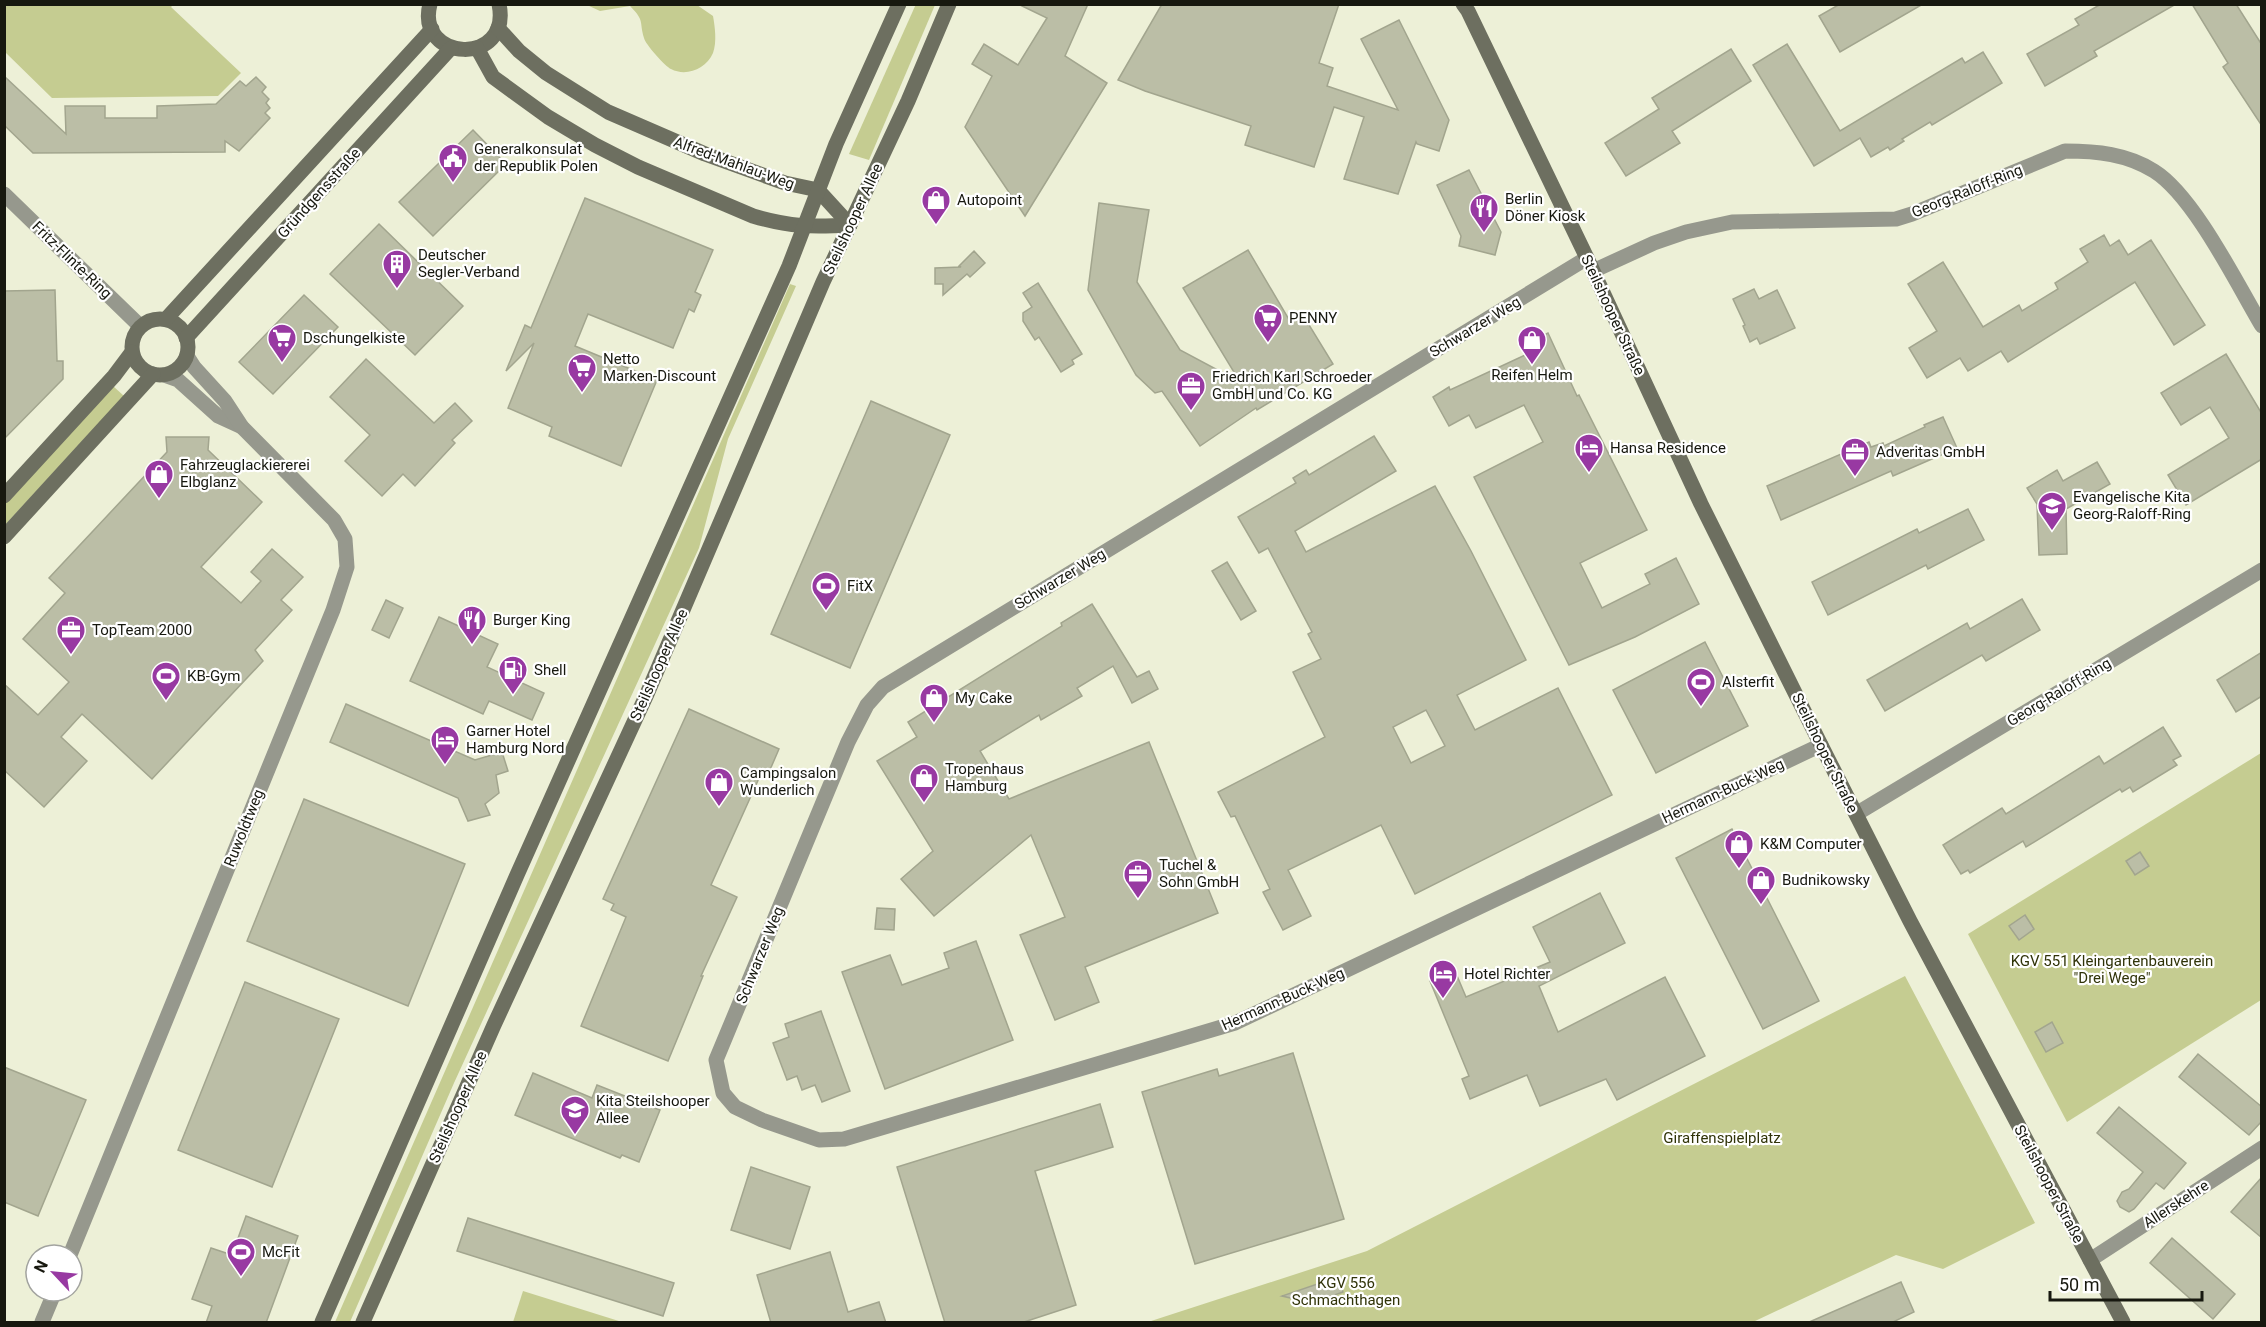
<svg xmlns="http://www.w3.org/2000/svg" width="2266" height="1327" viewBox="0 0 2266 1327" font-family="Roboto,sans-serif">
<rect width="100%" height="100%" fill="#edf0d7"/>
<g fill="#c5cc91">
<polygon points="916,4 935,5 869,160 849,154"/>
<polygon points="4,5 173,5 171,7 241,73 218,96 52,98 5,52"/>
<path d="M 587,5 L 697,5 L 713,16 C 715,27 717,42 713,53 C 706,69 686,77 671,69 C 666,67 645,44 644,38 C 639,21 645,21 630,6 L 600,11 Z"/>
<polygon points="790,284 796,286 728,439 699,548 454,1083 350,1322 335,1322"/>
<polygon points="113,386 124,396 5,525 4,504"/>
<polygon points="2261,753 2261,1000 2067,1122 1968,934"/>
<polygon points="1905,976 2035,1223 1943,1269 1896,1255 1753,1322 1148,1322 1367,1251"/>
<polygon points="523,1291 622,1322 513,1322"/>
</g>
<g fill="#bbbea6" stroke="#a2a58e" stroke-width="1.5" fill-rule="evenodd">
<polygon points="1018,4 1088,4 1065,56 1107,83 1025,216 965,127 992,76 972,64 984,44 1018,65 1047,18"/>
<polygon points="1162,4 1339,4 1319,63 1333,68 1327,86 1398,110 1361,39 1399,20 1449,120 1439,151 1417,144 1416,142 1398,194 1344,179 1364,117 1334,107 1314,167 1245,145 1251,126 1145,91 1118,80"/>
<polygon points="1840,4 1923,4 1840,52 1819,16"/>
<polygon points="2101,4 2176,4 2094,51 2097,56 2045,86 2027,54 2079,25 2075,19"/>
<polygon points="2192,4 2236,4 2262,45 2262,126 2223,67 2228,63"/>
<polygon points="1787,44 1840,131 1962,58 1965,63 1983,52 2002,83 1932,125 1930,122 1902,139 1904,141 1890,150 1888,147 1871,157 1860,138 1814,166 1753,65"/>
<polygon points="1731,49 1751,81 1672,131 1680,143 1626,176 1605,143 1659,109 1652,98"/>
<polygon points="4,76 66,134 65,106 105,106 105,118 157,118 157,106 216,104 240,81 246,86 256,77 266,87 262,92 269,99 266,103 270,108 265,113 270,118 239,151 225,141 225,152 33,153 4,125"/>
<polygon points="473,130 506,164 433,236 399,202"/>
<polygon points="1469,170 1501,232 1495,255 1459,246 1461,236 1437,185"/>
<polygon points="585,198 713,250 695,292 701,295 694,312 689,309 673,348 588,314 575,346 657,380 621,466 549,436 552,427 508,408 534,343 506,371 525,325 531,328"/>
<polygon points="1099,203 1149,210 1137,282 1180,350 1240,382 1183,288 1248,250 1291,323 1303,315 1333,364 1257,410 1256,408 1200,446 1162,391 1155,393 1136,375 1088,290"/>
<polygon points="379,224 463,306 415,355 330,274"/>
<polygon points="2104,235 2110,246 2119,240 2128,255 2151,240 2205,325 2174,345 2135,282 2008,362 2001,351 1968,371 1960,358 1927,378 1909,348 1937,331 1908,284 1943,262 1983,327 2019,305 2022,311 2058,289 2055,283 2088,262 2080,249"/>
<polygon points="974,251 985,263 970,277 967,274 943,295 943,284 935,284 935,268 961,267 959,266"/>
<polygon points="1038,283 1082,354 1072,360 1074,364 1061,372 1039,337 1035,340 1023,321 1023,313 1032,307 1023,293"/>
<polygon points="1754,289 1759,299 1777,290 1795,328 1760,344 1757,338 1750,342 1743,326 1745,325 1733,299"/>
<polygon points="55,290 57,361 63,361 63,379 4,439 4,291"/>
<polygon points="304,295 338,327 273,394 239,362"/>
<polygon points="1548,333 1577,396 1579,395 1647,530 1580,563 1602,608 1650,584 1645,574 1676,558 1699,604 1635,637 1569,665 1474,477 1543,442 1524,405 1476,428 1469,415 1449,426 1433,397 1449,387 1450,390 1538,349 1534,340"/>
<polygon points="2226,354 2262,414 2262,459 2186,505 2168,475 2229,438 2210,407 2181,425 2161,393"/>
<polygon points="366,359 434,423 455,403 472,421 452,440 455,443 415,486 403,474 382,496 345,461 370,435 330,397"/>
<polygon points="871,401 950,435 850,668 771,634"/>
<polygon points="1943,417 1957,448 1893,476 1891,471 1781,520 1767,486 1869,442 1871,447 1883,443 1884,446 1925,427 1924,425"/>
<path d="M 1374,436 L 1396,471 L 1295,531 L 1306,552 L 1435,486 L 1471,551 L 1526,660 L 1457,695 L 1475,730 L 1558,688 L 1612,795 L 1415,894 L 1381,825 L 1288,870 L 1311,916 L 1283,930 L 1263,892 L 1270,889 L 1235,816 L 1231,817 L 1218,792 L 1325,737 L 1293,672 L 1321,659 L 1308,634 L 1312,632 L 1268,548 L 1259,553 L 1238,517 L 1296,483 L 1293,478 L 1306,470 L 1309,475 ZM 1426,710 L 1445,746 L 1411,763 L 1393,727 Z"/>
<polygon points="166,437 209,437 208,450 262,502 201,567 241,603 261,581 251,572 272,549 303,577 281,600 292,610 255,650 263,661 152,779 82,714 61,737 87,761 44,807 4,770 4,684 38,715 69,682 23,639 65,593 49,578 167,452"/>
<polygon points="2097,462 2110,484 2066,509 2067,554 2039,555 2037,504 2027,488 2057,470 2063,481"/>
<polygon points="1968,509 1984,540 1928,569 1926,565 1828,615 1812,582 1917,529 1919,533"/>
<polygon points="1227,562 1256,611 1241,620 1212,571"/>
<polygon points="2022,599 2040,630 1986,661 1982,655 1885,711 1867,680 1967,623 1970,629"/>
<polygon points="386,600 403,608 389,638 372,630"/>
<polygon points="1092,604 1137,677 1149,671 1158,689 1132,703 1113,666 1077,688 1082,696 1041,720 1039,715 980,751 1009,799 1149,742 1218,913 1085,967 1099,1002 1055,1020 1020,935 1065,917 1031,835 934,916 901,879 933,851 877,761 917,737 908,722 1062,626 1061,623"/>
<polygon points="439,617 498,644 487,667 544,693 532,720 489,701 483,714 410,681"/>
<polygon points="1705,642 1748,726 1656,773 1613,690"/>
<polygon points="2262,652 2262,696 2236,712 2217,680"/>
<polygon points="346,704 475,760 502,752 508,771 496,775 499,793 485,804 490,815 468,821 458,798 330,742"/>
<polygon points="689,709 779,749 766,779 760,776 711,885 737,897 701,976 703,976 668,1061 581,1026 626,917 611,910 614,904 603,899"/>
<polygon points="2163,727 2181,756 2173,760 2177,765 2133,792 2130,787 2122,792 2120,789 2026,847 2023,841 1970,873 1968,870 1961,874 1943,845 2002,808 2006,814 2099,756 2104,764"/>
<polygon points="304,799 465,864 408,1006 247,941"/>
<polygon points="1732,829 1819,1001 1763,1029 1676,858"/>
<polygon points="2140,852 2149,866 2135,875 2126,861"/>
<polygon points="1600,893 1625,943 1539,986 1558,1032 1665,977 1705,1056 1617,1100 1606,1079 1540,1106 1527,1075 1470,1099 1462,1079 1469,1076 1430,981 1455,971 1466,997 1550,962 1533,927"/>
<polygon points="877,908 895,909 894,930 875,929"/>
<polygon points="2025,915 2034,929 2019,940 2009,926"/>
<polygon points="976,941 1013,1040 885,1089 842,972 890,955 902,985 949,968 944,953"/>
<polygon points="245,982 339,1019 272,1187 178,1150"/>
<polygon points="821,1011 850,1091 822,1102 815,1085 802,1090 797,1076 787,1080 773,1043 789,1037 785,1024"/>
<polygon points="2052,1022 2063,1043 2046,1052 2035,1032"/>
<polygon points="1293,1053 1344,1219 1195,1264 1142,1092 1217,1069 1219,1076"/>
<polygon points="2198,1054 2262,1107 2262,1121 2249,1135 2179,1077"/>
<polygon points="4,1067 86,1100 38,1216 4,1202"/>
<polygon points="533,1073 592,1098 597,1085 660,1110 639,1162 622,1155 620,1158 515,1115"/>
<polygon points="1100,1104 1113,1147 1035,1171 1076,1305 1021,1323 945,1323 897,1167"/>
<polygon points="2119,1107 2186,1163 2164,1189 2156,1183 2134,1209 2129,1212 2120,1207 2117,1201 2122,1192 2129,1189 2143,1172 2097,1133"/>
<polygon points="751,1167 810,1187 790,1249 731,1230"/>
<polygon points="2262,1177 2262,1238 2231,1212"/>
<polygon points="246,1216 298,1236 266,1323 206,1323 212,1306 192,1299 211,1248 232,1255"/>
<polygon points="468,1218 674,1283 663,1316 457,1251"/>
<polygon points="2172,1238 2235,1294 2213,1319 2150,1263"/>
<polygon points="830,1252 848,1312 879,1302 886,1323 771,1323 757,1275"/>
<polygon points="1338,1277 1343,1292 1312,1303 1282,1296"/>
<polygon points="1901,1282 1914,1312 1891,1323 1807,1323"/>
</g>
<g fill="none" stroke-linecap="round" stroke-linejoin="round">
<g stroke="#96988d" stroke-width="15">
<polyline points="4,194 140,326"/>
<polyline points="1587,258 883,687 867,705 848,742 716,1060 723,1093 735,1107 762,1120 819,1140 844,1139 1235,1023 1821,745"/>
<path d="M 1593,271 L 1654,243 L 1686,232 L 1732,222 L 1896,219 L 1912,214 L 2065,151 C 2097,151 2127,154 2154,171 C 2194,196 2237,284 2262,326"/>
<polyline points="164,375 178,380 218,416 242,427"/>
<polyline points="1856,814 2262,570"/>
<polyline points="70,1255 333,610 347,567 345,539 334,520 242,427 225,401 194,367 187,356"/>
<polyline points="2090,1260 2262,1148"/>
<polyline points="42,1322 55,1291"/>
</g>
<g stroke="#6d6f60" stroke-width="15">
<path d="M 430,4 C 415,62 512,67 499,4"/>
<polyline points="1463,4 1468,11 1587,258 1701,504 1821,745 1910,921 2123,1322"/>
<polyline points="498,28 519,51 546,73 608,112 705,154 785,183 818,190 850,225"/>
<path d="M 477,48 L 493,77 L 548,117 L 595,145 L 638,167 L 753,216 C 790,227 812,227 850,225"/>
<circle cx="160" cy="347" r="28"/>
<polyline points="166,319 432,29"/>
<polyline points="186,338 451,48"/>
<polyline points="4,496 114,376 132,352"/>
<polyline points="4,537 153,374"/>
<polyline points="322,1322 517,875 789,266 836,144 899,4"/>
<polyline points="363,1322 494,1025 647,694 823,282 908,101 949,4"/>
</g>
</g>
<defs>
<g id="civic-pin" transform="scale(1.5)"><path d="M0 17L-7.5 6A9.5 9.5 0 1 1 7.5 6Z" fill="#9839a2" stroke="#fff"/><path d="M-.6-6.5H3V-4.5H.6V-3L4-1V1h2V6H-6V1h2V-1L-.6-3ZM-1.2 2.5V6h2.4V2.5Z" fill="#fff"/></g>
<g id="shop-pin" transform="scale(1.5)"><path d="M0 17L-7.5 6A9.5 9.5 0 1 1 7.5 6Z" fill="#9839a2" stroke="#fff"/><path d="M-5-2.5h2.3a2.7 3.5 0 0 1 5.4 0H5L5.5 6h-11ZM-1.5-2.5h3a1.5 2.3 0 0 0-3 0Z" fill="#fff"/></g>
<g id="restaurant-pin" transform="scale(1.5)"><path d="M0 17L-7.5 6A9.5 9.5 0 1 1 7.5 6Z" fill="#9839a2" stroke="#fff"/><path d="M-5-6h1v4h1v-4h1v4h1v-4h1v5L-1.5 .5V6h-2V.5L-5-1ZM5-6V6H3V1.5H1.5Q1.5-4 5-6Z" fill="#fff"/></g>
<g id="building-pin" transform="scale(1.5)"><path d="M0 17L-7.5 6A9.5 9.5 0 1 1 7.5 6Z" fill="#9839a2" stroke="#fff"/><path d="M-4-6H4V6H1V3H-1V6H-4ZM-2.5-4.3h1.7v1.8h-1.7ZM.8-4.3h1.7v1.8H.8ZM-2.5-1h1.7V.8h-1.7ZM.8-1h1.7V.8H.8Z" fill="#fff"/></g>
<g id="supermarket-pin" transform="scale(1.5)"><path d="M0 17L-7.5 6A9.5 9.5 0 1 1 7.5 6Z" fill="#9839a2" stroke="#fff"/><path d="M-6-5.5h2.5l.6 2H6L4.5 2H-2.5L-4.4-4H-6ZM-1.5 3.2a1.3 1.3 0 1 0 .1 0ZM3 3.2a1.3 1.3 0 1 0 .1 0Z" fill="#fff"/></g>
<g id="office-pin" transform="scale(1.5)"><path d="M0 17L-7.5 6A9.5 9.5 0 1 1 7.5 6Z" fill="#9839a2" stroke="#fff"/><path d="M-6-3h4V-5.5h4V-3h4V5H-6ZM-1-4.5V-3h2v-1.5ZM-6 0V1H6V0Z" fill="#fff"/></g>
<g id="hotel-pin" transform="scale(1.5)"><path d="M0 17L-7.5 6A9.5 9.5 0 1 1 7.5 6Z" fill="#9839a2" stroke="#fff"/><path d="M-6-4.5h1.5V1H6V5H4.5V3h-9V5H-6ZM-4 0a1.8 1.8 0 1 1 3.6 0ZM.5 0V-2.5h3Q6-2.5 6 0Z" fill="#fff"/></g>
<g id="school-pin" transform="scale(1.5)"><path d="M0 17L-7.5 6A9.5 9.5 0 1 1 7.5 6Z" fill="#9839a2" stroke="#fff"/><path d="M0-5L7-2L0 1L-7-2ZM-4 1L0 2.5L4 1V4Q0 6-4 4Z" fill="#fff"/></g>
<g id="stadium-pin" transform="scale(1.5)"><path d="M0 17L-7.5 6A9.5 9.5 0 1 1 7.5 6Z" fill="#9839a2" stroke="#fff"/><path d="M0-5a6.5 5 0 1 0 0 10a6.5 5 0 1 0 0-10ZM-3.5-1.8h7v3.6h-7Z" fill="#fff"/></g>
<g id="fuel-pin" transform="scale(1.5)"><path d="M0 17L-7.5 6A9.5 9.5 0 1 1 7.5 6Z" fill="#9839a2" stroke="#fff"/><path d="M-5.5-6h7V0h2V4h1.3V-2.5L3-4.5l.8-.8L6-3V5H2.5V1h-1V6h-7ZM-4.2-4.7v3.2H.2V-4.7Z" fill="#fff"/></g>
</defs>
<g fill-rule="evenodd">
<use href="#civic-pin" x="453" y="158"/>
<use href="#shop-pin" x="936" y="200"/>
<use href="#restaurant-pin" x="1484" y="208"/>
<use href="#building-pin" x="397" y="264"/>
<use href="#supermarket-pin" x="1268" y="318"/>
<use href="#supermarket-pin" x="282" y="338"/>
<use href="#shop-pin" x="1532" y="340"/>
<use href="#supermarket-pin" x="582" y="368"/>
<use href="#office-pin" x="1191" y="386"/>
<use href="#hotel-pin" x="1589" y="448"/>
<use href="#office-pin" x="1855" y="452"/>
<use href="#shop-pin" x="159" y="474"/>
<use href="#school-pin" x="2052" y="506"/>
<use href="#stadium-pin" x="826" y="586"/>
<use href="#restaurant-pin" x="472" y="620"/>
<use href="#office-pin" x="71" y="630"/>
<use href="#fuel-pin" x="513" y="670"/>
<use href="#stadium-pin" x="166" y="676"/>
<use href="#stadium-pin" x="1701" y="682"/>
<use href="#shop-pin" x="934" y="698"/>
<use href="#hotel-pin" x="445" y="740"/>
<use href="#shop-pin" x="924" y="778"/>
<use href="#shop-pin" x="719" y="782"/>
<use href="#shop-pin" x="1739" y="844"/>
<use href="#office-pin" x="1138" y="874"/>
<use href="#shop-pin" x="1761" y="880"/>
<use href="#hotel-pin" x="1443" y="974"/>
<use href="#school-pin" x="575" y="1110"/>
<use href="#stadium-pin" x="241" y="1252"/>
</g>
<g text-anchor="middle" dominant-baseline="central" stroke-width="4.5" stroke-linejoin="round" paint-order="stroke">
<g font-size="15" fill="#17180f" stroke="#fff" text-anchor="start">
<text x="474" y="149">Generalkonsulat<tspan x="474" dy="17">der Republik Polen</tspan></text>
<text x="1505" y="199">Berlin<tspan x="1505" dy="17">Döner Kiosk</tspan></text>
<text x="957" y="200">Autopoint</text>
<text x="418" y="255">Deutscher<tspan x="418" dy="17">Segler-Verband</tspan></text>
<text x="1289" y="318">PENNY</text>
<text x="303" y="338">Dschungelkiste</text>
<text x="603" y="359">Netto<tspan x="603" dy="17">Marken-Discount</tspan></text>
<text x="1532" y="375" text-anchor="middle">Reifen Helm</text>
<text x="1212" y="377">Friedrich Karl Schroeder<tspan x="1212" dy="17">GmbH und Co. KG</tspan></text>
<text x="1610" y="448">Hansa Residence</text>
<text x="1876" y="452">Adveritas GmbH</text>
<text x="180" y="465">Fahrzeuglackiererei<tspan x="180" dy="17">Elbglanz</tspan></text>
<text x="2073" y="497">Evangelische Kita<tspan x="2073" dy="17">Georg-Raloff-Ring</tspan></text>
<text x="847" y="586">FitX</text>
<text x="493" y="620">Burger King</text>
<text x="92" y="630">TopTeam 2000</text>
<text x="534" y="670">Shell</text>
<text x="187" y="676">KB-Gym</text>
<text x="1722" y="682">Alsterfit</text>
<text x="955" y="698">My Cake</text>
<text x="466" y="731">Garner Hotel<tspan x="466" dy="17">Hamburg Nord</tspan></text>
<text x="945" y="769">Tropenhaus<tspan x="945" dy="17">Hamburg</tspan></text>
<text x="740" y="773">Campingsalon<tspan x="740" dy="17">Wunderlich</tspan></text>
<text x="1760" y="844">K&amp;M Computer</text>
<text x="1159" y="865">Tuchel &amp;<tspan x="1159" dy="17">Sohn GmbH</tspan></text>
<text x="1782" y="880">Budnikowsky</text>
<text x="1464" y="974">Hotel Richter</text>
<text x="596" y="1101">Kita Steilshooper<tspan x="596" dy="17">Allee</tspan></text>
<text x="262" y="1252">McFit</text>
</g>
<g font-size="15" fill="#17180f" stroke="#fff">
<text transform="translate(734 163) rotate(20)">Alfred-Mahlau-Weg</text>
<text transform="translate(1967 191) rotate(-22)">Georg-Raloff-Ring</text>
<text transform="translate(319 193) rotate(-48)">Gründgensstraße</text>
<text transform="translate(853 219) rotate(-65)">Steilshooper Allee</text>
<text transform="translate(72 260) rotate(44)">Fritz-Flinte-Ring</text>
<text transform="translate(1613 315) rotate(65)">Steilshooper Straße</text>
<text transform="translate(1475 327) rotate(-31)">Schwarzer Weg</text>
<text transform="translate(1060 579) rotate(-31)">Schwarzer Weg</text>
<text transform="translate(659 665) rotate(-66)">Steilshooper Allee</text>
<text transform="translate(2059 692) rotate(-31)">Georg-Raloff-Ring</text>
<text transform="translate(1825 753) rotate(64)">Steilshooper Straße</text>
<text transform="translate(1723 791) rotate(-25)">Hermann-Buck-Weg</text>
<text transform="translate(244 828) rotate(-68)">Ruwoldtweg</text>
<text transform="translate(760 955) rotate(-68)">Schwarzer Weg</text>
<text transform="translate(1283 999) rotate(-24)">Hermann-Buck-Weg</text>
<text transform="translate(458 1107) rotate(-66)">Steilshooper Allee</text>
<text transform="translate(2049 1184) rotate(62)">Steilshooper Straße</text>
<text transform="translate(2176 1204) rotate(-33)">Allerskehre</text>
</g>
<g font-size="15" fill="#303308" stroke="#fff">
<text x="2112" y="961">KGV 551 Kleingartenbauverein<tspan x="2112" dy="17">"Drei Wege"</tspan></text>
<text x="1722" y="1138">Giraffenspielplatz</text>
<text x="1346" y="1283">KGV 556<tspan x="1346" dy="17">Schmachthagen</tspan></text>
</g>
</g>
<rect width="2266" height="1327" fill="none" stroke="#17180f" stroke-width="12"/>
<g transform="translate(54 1273) rotate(296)"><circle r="28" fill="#ffffff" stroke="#a2a39f" stroke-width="1.5"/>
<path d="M0-4.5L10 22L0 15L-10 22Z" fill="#9839a2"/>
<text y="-9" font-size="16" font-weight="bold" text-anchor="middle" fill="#17180f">N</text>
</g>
<path d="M2050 1291v9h152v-9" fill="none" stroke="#17180f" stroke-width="3"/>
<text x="2059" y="1291" font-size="18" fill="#17180f" stroke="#ffffff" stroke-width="4.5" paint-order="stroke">50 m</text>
</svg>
